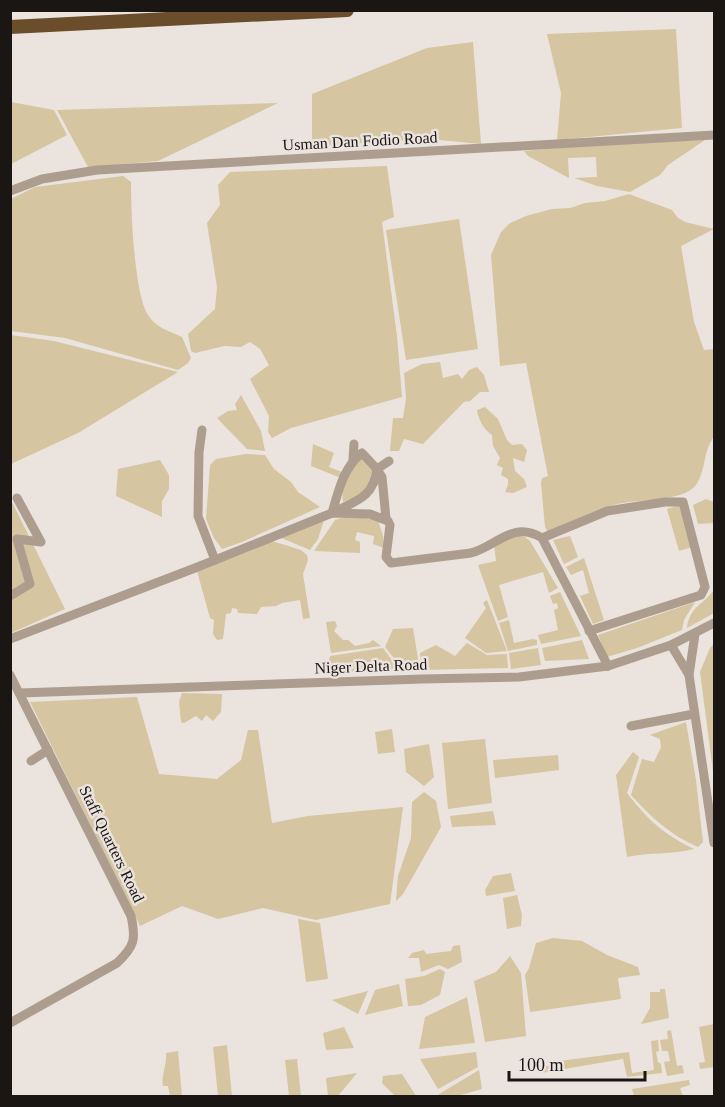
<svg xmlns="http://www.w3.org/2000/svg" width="725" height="1107" viewBox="0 0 725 1107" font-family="Georgia,serif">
<rect width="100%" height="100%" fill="#ebe3de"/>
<g fill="#d5c5a1">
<polygon points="676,29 682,128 557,140 561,93 547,34"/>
<polygon points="473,42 481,144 429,139 312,146 312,94 427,48"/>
<polygon points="11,102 54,110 67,135 11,164"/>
<polygon points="278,103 158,161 88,167 57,110"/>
<polygon points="705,140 668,165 660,175 630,192 597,186 574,178 597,177 596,157 568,158 569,178 528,156 524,151 603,144"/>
<polygon points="387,166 394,217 382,222 397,336 402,397 291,428 272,438 268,432 269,416 250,379 269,365 260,349 250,342 241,347 224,346 195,353 191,351 188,334 215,309 217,287 207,223 220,205 218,185 230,172"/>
<path d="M 123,176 L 131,182 C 131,210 134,293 148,315 C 156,328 169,331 182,337 L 191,358 L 188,363 L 178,370 L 65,338 L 11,331 L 11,199 L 35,187 Z"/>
<path d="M 629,194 L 672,210 L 678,218 L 685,222 L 714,229 L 681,246 L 694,322 L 704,350 L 714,349 L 714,443 L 713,438 C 703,452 706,470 696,485 C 683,502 637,499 617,504 C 596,509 568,523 548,532 L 545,527 L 541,483 L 542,478 L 548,476 L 526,363 L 500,366 L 491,255 L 501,232 L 510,223 L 526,216 L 552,209 L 570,208 L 585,203 L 605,201 Z"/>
<polygon points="459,219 478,349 406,360 386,230"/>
<polygon points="11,335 54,341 178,372 78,433 11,464"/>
<polygon points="440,362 443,378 458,374 462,379 469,370 477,367 484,375 489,392 480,392 470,401 464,402 423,444 404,439 399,451 390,451 393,418 403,418 406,399 404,373 422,364"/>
<polygon points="241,395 261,431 265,451 247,449 217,418 228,411 237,410 235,404"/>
<path d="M 485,407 L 498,419 L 507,440 L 512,445 L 522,444 L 527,450 L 524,462 L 513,458 L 515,471 L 524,479 L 527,487 L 513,493 L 505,492 L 508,485 L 508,479 L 501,475 L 503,468 L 497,465 L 500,458 L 493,446 L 492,435 C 484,430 478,419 477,410 Z"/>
<polygon points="313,444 334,453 329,467 342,472 341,478 311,466"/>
<polygon points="246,454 265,455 274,469 291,482 298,492 320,507 242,542 222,549 214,538 206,519 210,465 216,459"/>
<path d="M 362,456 L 375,470 L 364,495 L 343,502 C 340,484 351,470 362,456 Z"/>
<polygon points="160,460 169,475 169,489 162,501 162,517 116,496 118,469"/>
<polygon points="10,498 65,609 11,633 10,633"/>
<polygon points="706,499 714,502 714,523 698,524 693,505"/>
<polygon points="680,505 692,547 679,551 667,509"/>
<polygon points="351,515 378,520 383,536 384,548 373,544 374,536 357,532 355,540 360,542 360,553 314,551 335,520"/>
<polygon points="325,517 318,539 310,550 279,537"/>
<polygon points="514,535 525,537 530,541 558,588 549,593 543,572 499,585 508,617 498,621 478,565 496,561 494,544"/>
<polygon points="570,536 578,557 564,564 553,540"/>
<polygon points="272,541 301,550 307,555 308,560 303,574 310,618 303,619 300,600 282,603 276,606 261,607 257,614 238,613 237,609 232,608 231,613 226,614 223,639 217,640 213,634 214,620 210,618 197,571"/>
<polygon points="584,558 604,620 593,624 580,596 589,593 583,570 571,575 566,567"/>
<path d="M 714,590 L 714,613 L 687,628 C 689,607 704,604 714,590 Z"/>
<polygon points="560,592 581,636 541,644 538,635 558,630 554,610 558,608 557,603 553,604 550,596"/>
<polygon points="487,600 507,651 486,653 465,638 486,608 483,603"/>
<polygon points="695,602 684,620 682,630 637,648 607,657 598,635"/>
<polygon points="509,620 514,643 533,639 537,640 537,645 508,651 499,623"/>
<polygon points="335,621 337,626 334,631 343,640 348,640 355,646 369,643 373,640 381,646 331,653 326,622"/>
<polygon points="413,628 420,671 404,671 385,647 393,629"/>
<polygon points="582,640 589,659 545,661 542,648"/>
<polygon points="467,643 487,655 507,654 508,668 422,670 420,653 436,645 455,656"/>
<polygon points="714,644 714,779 700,672 710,648"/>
<polygon points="383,648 400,671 323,672 327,668 330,656"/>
<polygon points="538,648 541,665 511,669 509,653"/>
<polygon points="182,693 222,694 221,712 213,721 206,715 202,721 196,716 184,723 181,722 179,702"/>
<polygon points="137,697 159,774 217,779 241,760 248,730 258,730 272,823 308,816 403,807 390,904 316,920 263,908 218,919 182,906 140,926 30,702"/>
<path d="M 686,722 L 696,780 L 703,842 L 698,847 C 670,835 651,817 631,795 L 642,759 L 654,762 L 661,747 L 660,739 L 650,735 Z"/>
<polygon points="392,729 395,752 378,754 375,732"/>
<polygon points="485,739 492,803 448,809 442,743"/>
<polygon points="429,744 434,777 424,786 406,772 404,749"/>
<path d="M 633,752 L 639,757 L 627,793 C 648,820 663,834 694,849 C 672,855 649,852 627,857 L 616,775 Z"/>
<polygon points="558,755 559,770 495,778 493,760"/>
<polygon points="424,792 436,801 441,827 403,894 396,901 398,876 411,838 412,802"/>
<polygon points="493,811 496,825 452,827 450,816"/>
<polygon points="511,873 515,891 486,896 485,890 493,876"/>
<polygon points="517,895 522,915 521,926 507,929 503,898"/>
<polygon points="298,919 320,923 328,979 306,982"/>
<polygon points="553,938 582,941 607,955 638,967 640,975 618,978 621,999 530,1012 525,975 529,968 536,943"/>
<polygon points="460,945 462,962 448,969 439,965 421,972 419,958 408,958 412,953 424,950 426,954 451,951 453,946"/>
<polygon points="510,956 521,973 526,1036 485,1042 474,981 496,972"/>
<polygon points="440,969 445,972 440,995 421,1005 408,1006 405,979 424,976"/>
<polygon points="399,984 403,1006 365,1015 375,990"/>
<polygon points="660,989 665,989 669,1018 641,1024 650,1008 650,992 660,992"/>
<polygon points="368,991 358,1014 332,1000"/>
<polygon points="467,997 475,1043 419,1049 425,1017"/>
<polygon points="714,1024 714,1067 700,1069 699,1063 705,1062 699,1027"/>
<polygon points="344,1027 354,1048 326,1050 323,1033"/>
<polygon points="671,1030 677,1066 682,1065 684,1073 667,1076 664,1062 670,1061 668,1051 662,1051 660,1040 668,1039 667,1031"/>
<polygon points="658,1040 659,1051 656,1052 658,1062 661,1064 662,1073 627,1077 623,1059 541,1073 540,1067 552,1065 552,1062 629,1052 632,1073 654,1070 651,1041"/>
<polygon points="227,1045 232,1096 218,1096 213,1047"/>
<path d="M 178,1051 L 182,1096 L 170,1096 L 168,1086 L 163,1086 C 161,1075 167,1065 166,1053 Z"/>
<polygon points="476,1052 478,1067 438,1089 420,1059"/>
<polygon points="297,1059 301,1096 289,1096 285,1060"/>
<polygon points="479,1070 482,1089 457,1096 436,1096"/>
<polygon points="357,1073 338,1096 328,1096 326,1078"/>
<polygon points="402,1074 416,1096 395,1096 382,1083 383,1076"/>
<polygon points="689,1080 690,1085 680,1088 683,1096 634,1096 632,1089"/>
</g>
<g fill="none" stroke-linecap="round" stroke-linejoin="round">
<g stroke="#ac9d8e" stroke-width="9">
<polyline points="10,191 42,179 97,170 714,135"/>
<polyline points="202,430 199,452 198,516 215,560"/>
<polyline points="353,459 354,444"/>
<polyline points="378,471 382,477 386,519"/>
<path d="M 334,512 C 356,501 374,497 377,469"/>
<path d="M 332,513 C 338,492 344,466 362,453 L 377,469 L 389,461"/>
<polyline points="542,538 607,511 665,502 683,502 705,587 701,595 589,631"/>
<polyline points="10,596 30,584 17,539 41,542 17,498"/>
<polyline points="695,634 689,675 714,843"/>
<path d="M 10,639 L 195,568 L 332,513 L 370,514 L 388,521 L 390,525 L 386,557 L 391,563 L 471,553 C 497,546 513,520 542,538 L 608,666"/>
<polyline points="671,645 689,675"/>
<path d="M 10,675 L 131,916 C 136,939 135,946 117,963 L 10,1023"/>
<polyline points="20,693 422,679 519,677 608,666 671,645 714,623"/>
<polyline points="631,726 694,714"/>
<polyline points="31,761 48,750"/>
</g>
<polyline stroke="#6a4d2b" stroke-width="14" points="10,27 347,10"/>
</g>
<g text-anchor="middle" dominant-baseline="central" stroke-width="5" stroke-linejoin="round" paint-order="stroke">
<g font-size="16" fill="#191614" stroke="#ebe3de">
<text transform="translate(360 141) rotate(-3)">Usman Dan Fodio Road</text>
<text transform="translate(371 666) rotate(-2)">Niger Delta Road</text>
<text transform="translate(112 844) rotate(64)">Staff Quarters Road</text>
</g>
</g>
<rect width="725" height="1107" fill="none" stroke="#191614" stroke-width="24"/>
<path d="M509 1071v9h136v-9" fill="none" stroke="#191614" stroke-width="3"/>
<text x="518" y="1071" font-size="18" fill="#191614" stroke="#ebe3de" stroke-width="4.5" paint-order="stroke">100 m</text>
</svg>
